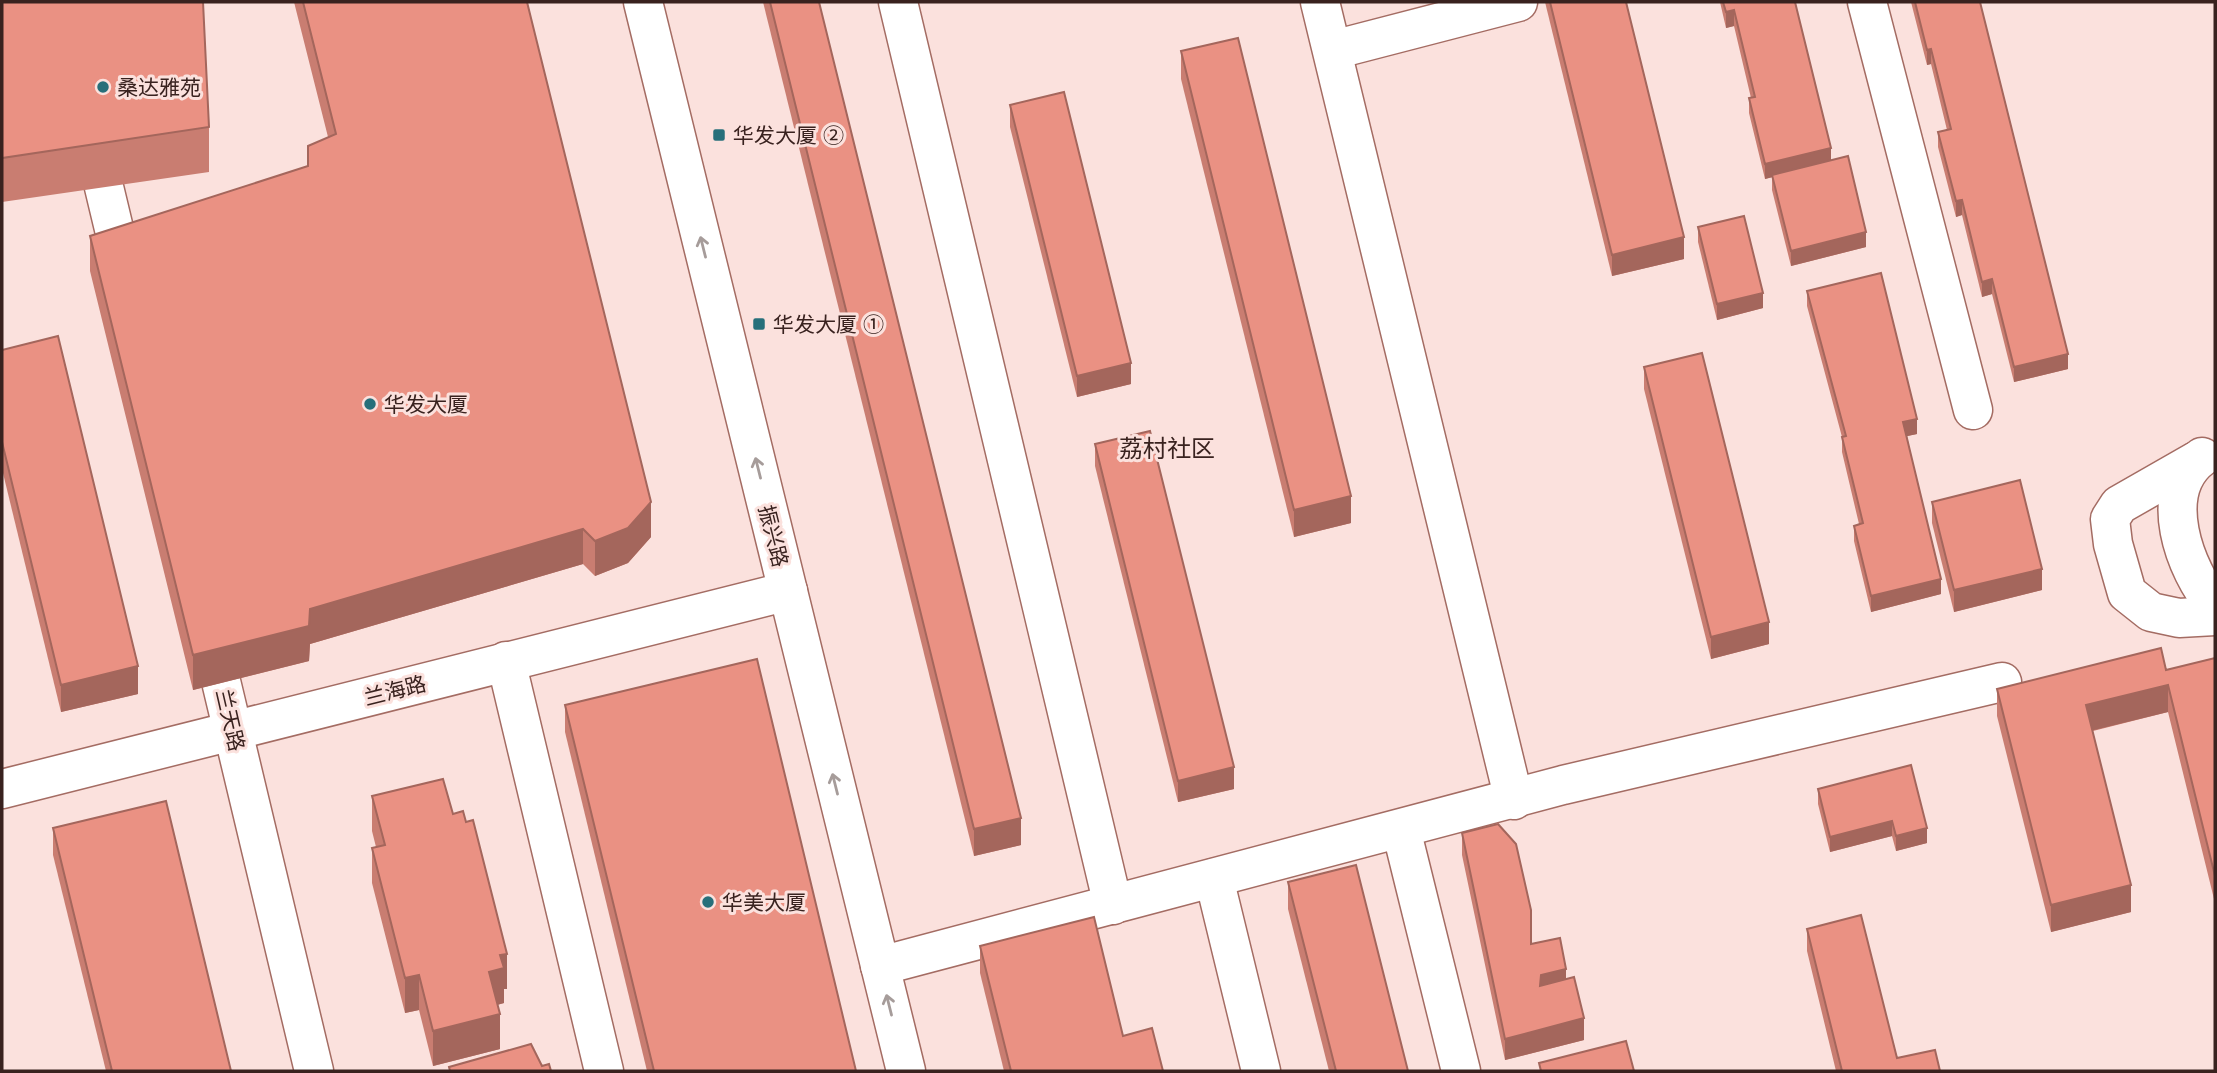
<svg xmlns="http://www.w3.org/2000/svg" width="2217" height="1073" viewBox="0 0 2217 1073" font-family="Quicksand,'Noto Sans SC',sans-serif">
<rect width="100%" height="100%" fill="#fbe1dd"/>
<g fill="none" stroke-linecap="round" stroke-linejoin="round">
<g stroke="#a46c63" stroke-width="41">
<g id="minor">
<polyline points="643,2 906,1071"/>
<polyline points="898,2 1113,905"/>
<polyline points="1320,2 1514,800"/>
<polyline points="1867,2 1973,410"/>
<polyline points="1333,50 1518,2"/>
<polyline points="92,137 126,279"/>
<path d="M 2202,457 C 2155,491 2185,571 2215,605"/>
<polyline points="2196,461 2119,505 2110,519 2113,544 2127,593 2151,612 2179,618 2215,616"/>
<polyline points="209,631 314,1071"/>
<polyline points="506,661 604,1071"/>
<polyline points="2,789 788,591"/>
<polyline points="1401,829 1461,1071"/>
<polyline points="1214,878 1261,1071"/>
<polyline points="880,966 1563,785 2002,682"/>
</g>
</g>
<use href="#minor" stroke="#fff" stroke-width="38"/>
</g>
<g fill="#c97d71">
<polygon points="2,2 209,127 209,172 2,202"/>
<polygon points="294,2 527,2 651,537 628,563 595,576 583,564 310,644 309,661 193,690 90,271 90,236 308,166 328,137"/>
<polygon points="763,2 819,2 1021,845 974,856"/>
<polygon points="1545,2 1626,2 1684,259 1612,276"/>
<polygon points="1720,2 1795,2 1831,160 1866,247 1791,266 1772,190 1772,177 1765,179 1749,113 1749,98 1751,98 1734,26 1726,28"/>
<polygon points="1911,2 1980,2 2068,369 2014,382 1992,294 1982,297 1962,215 1956,217 1938,147 1938,132 1947,130 1931,64 1927,65"/>
<polygon points="1181,51 1351,523 1294,537 1181,79"/>
<polygon points="1010,105 1131,384 1077,397 1010,127"/>
<polygon points="1698,227 1763,308 1717,320 1698,242"/>
<polygon points="1807,291 1917,434 1907,436 1941,594 1871,612 1854,541 1854,526 1859,524 1842,452 1842,437 1807,306"/>
<polygon points="2,350 138,694 61,712 2,469"/>
<polygon points="1644,367 1769,644 1711,659 1644,389"/>
<polygon points="1095,444 1234,789 1178,802 1095,466"/>
<polygon points="1932,502 2042,590 1954,612 1932,523"/>
<polygon points="2215,658 2215,903 2168,712 2093,731 2131,912 2051,932 1997,716 1997,689 2166,670"/>
<polygon points="565,705 856,1071 647,1071 565,732"/>
<polygon points="1911,765 1927,843 1896,851 1892,836 1830,852 1818,804 1818,789"/>
<polygon points="372,796 453,814 507,989 504,989 504,1003 497,1005 500,1049 433,1066 419,1010 405,1013 372,883 372,848 376,847 372,831"/>
<polygon points="53,828 231,1071 106,1071 53,855"/>
<polygon points="1462,833 1531,944 1566,979 1584,1040 1505,1060 1462,855"/>
<polygon points="1288,882 1408,1071 1329,1071 1288,909"/>
<polygon points="1807,929 1897,1058 1940,1071 1836,1071 1807,951"/>
<polygon points="980,946 1123,1036 1163,1071 1004,1071 980,973"/>
</g>
<g fill="#a4665c">
<polygon points="1734,10 1734,26 1726,28 1726,12"/>
<polygon points="1931,49 1931,64 1927,65 1927,50"/>
<polygon points="1831,148 1831,163 1765,179 1765,164"/>
<polygon points="1962,200 1962,215 1956,217 1956,201"/>
<polygon points="1866,232 1866,247 1791,266 1791,251"/>
<polygon points="1684,237 1684,259 1612,276 1612,255"/>
<polygon points="1992,279 1992,294 1982,297 1982,282"/>
<polygon points="1763,293 1763,308 1717,320 1717,304"/>
<polygon points="2068,354 2068,369 2014,382 2014,367"/>
<polygon points="1131,363 1131,384 1077,397 1077,376"/>
<polygon points="1917,419 1917,434 1903,437 1903,422"/>
<polygon points="1351,496 1351,523 1294,537 1294,510"/>
<polygon points="651,502 651,537 628,563 595,576 595,541"/>
<polygon points="583,529 583,564 310,644 309,661 193,690 193,655 310,609"/>
<polygon points="2042,569 2042,590 1954,612 1954,590"/>
<polygon points="1941,579 1941,594 1871,612 1871,596"/>
<polygon points="1769,622 1769,644 1711,659 1711,637"/>
<polygon points="138,666 138,694 61,712 61,685"/>
<polygon points="2168,685 2168,712 2086,732 2086,705"/>
<polygon points="1234,767 1234,789 1178,802 1178,781"/>
<polygon points="1021,818 1021,845 974,856 974,829"/>
<polygon points="1892,821 1892,836 1830,852 1830,837"/>
<polygon points="1927,828 1927,843 1896,851 1896,836"/>
<polygon points="2131,885 2131,912 2051,932 2051,905"/>
<polygon points="507,954 507,989 504,989 504,1003 489,1007 489,972 500,955"/>
<polygon points="1566,969 1566,990 1540,986 1541,975"/>
<polygon points="419,975 419,1010 405,1013 405,978"/>
<polygon points="500,1014 500,1049 433,1066 433,1031"/>
<polygon points="1584,1018 1584,1040 1505,1060 1505,1039"/>
</g>
<g fill="#ea9183" stroke="#a4665c" stroke-width="2">
<polygon points="2,2 203,2 209,127 2,158"/>
<polygon points="303,2 527,2 651,502 628,528 595,541 583,529 310,609 309,626 193,655 90,236 308,166 308,146 336,134"/>
<polygon points="770,2 819,2 1021,818 974,829"/>
<polygon points="1550,2 1626,2 1684,237 1612,255"/>
<polygon points="1723,2 1795,2 1831,148 1765,164 1749,98 1755,97 1734,10 1726,12"/>
<polygon points="1915,2 1980,2 2068,354 2014,367 1992,279 1982,282 1962,200 1956,201 1938,132 1951,129 1931,49 1927,50"/>
<polygon points="1238,38 1351,496 1294,510 1181,51"/>
<polygon points="1064,92 1131,363 1077,376 1010,105"/>
<polygon points="1848,156 1866,232 1791,251 1772,175"/>
<polygon points="1744,216 1763,293 1717,304 1698,227"/>
<polygon points="1881,273 1917,419 1903,422 1941,579 1871,596 1854,526 1863,523 1842,437 1846,436 1807,291"/>
<polygon points="58,336 138,666 61,685 2,442 2,350"/>
<polygon points="1702,353 1769,622 1711,637 1644,367"/>
<polygon points="1150,431 1234,767 1178,781 1095,444"/>
<polygon points="2020,480 2042,569 1954,590 1932,502"/>
<polygon points="2161,648 2166,670 2215,658 2215,876 2168,685 2086,705 2131,885 2051,905 1997,689"/>
<polygon points="757,659 856,1071 654,1071 565,705"/>
<polygon points="1911,765 1927,828 1896,836 1892,821 1830,837 1818,789"/>
<polygon points="443,779 453,814 463,811 466,822 473,820 507,954 500,955 504,968 489,972 500,1014 433,1031 419,975 405,978 372,848 385,845 372,796"/>
<polygon points="166,801 231,1071 112,1071 53,828"/>
<polygon points="1498,824 1516,844 1531,910 1531,944 1560,938 1566,969 1541,975 1540,986 1574,977 1584,1018 1505,1039 1462,833"/>
<polygon points="1356,865 1408,1071 1336,1071 1288,882"/>
<polygon points="1861,915 1897,1058 1935,1050 1940,1071 1842,1071 1807,929"/>
<polygon points="1094,917 1123,1036 1152,1028 1163,1071 1011,1071 980,946"/>
<polygon points="1626,1041 1634,1071 1541,1071 1539,1063"/>
<polygon points="531,1044 542,1066 549,1064 551,1071 450,1071 449,1067"/>
</g>
<defs><path id="oneway-shaft" d="M-6 0H5M1.5-3L5.5 0L1.5 3" fill="none" stroke-width="1.6" stroke-linecap="round" stroke-linejoin="round" transform="scale(1.75)"/></defs>
<g stroke="#a69c9a">
<use href="#oneway-shaft" transform="translate(703 247) rotate(-104)"/>
<use href="#oneway-shaft" transform="translate(758 468) rotate(-104)"/>
<use href="#oneway-shaft" transform="translate(835 784) rotate(-104)"/>
<use href="#oneway-shaft" transform="translate(889 1005) rotate(-104)"/>
</g>
<g fill="#276f7a" stroke="#fbe1dd" stroke-width="2.5">
<circle cx="103" cy="87" r="7"/>
<rect x="712" y="128" width="14" height="14" rx="3.5"/>
<rect x="752" y="317" width="14" height="14" rx="3.5"/>
<circle cx="370" cy="404" r="7"/>
<circle cx="708" cy="902" r="7"/>
</g>
<g text-anchor="middle" dominant-baseline="central" stroke-width="6" stroke-linejoin="round" paint-order="stroke">
<g font-size="21" fill="#39221f" stroke="#fbe1dd" text-anchor="start">
<text x="117" y="87">桑达雅苑</text>
<text x="733" y="135">华发大厦 ②</text>
<text x="773" y="324">华发大厦 ①</text>
<text x="384" y="404">华发大厦</text>
<text x="722" y="902">华美大厦</text>
</g>
<g font-size="21" fill="#39221f" stroke="#fbe1dd">
<text transform="translate(774 536) rotate(76)">振兴路</text>
<text transform="translate(395 690) rotate(-14)">兰海路</text>
<text transform="translate(231 720) rotate(77)">兰天路</text>
</g>
<g font-size="24" fill="#39221f" stroke="#fbe1dd">
<text x="1167" y="448">荔村社区</text>
</g>
</g>
<rect width="2217" height="1073" fill="none" stroke="#39221f" stroke-width="7"/>
</svg>
